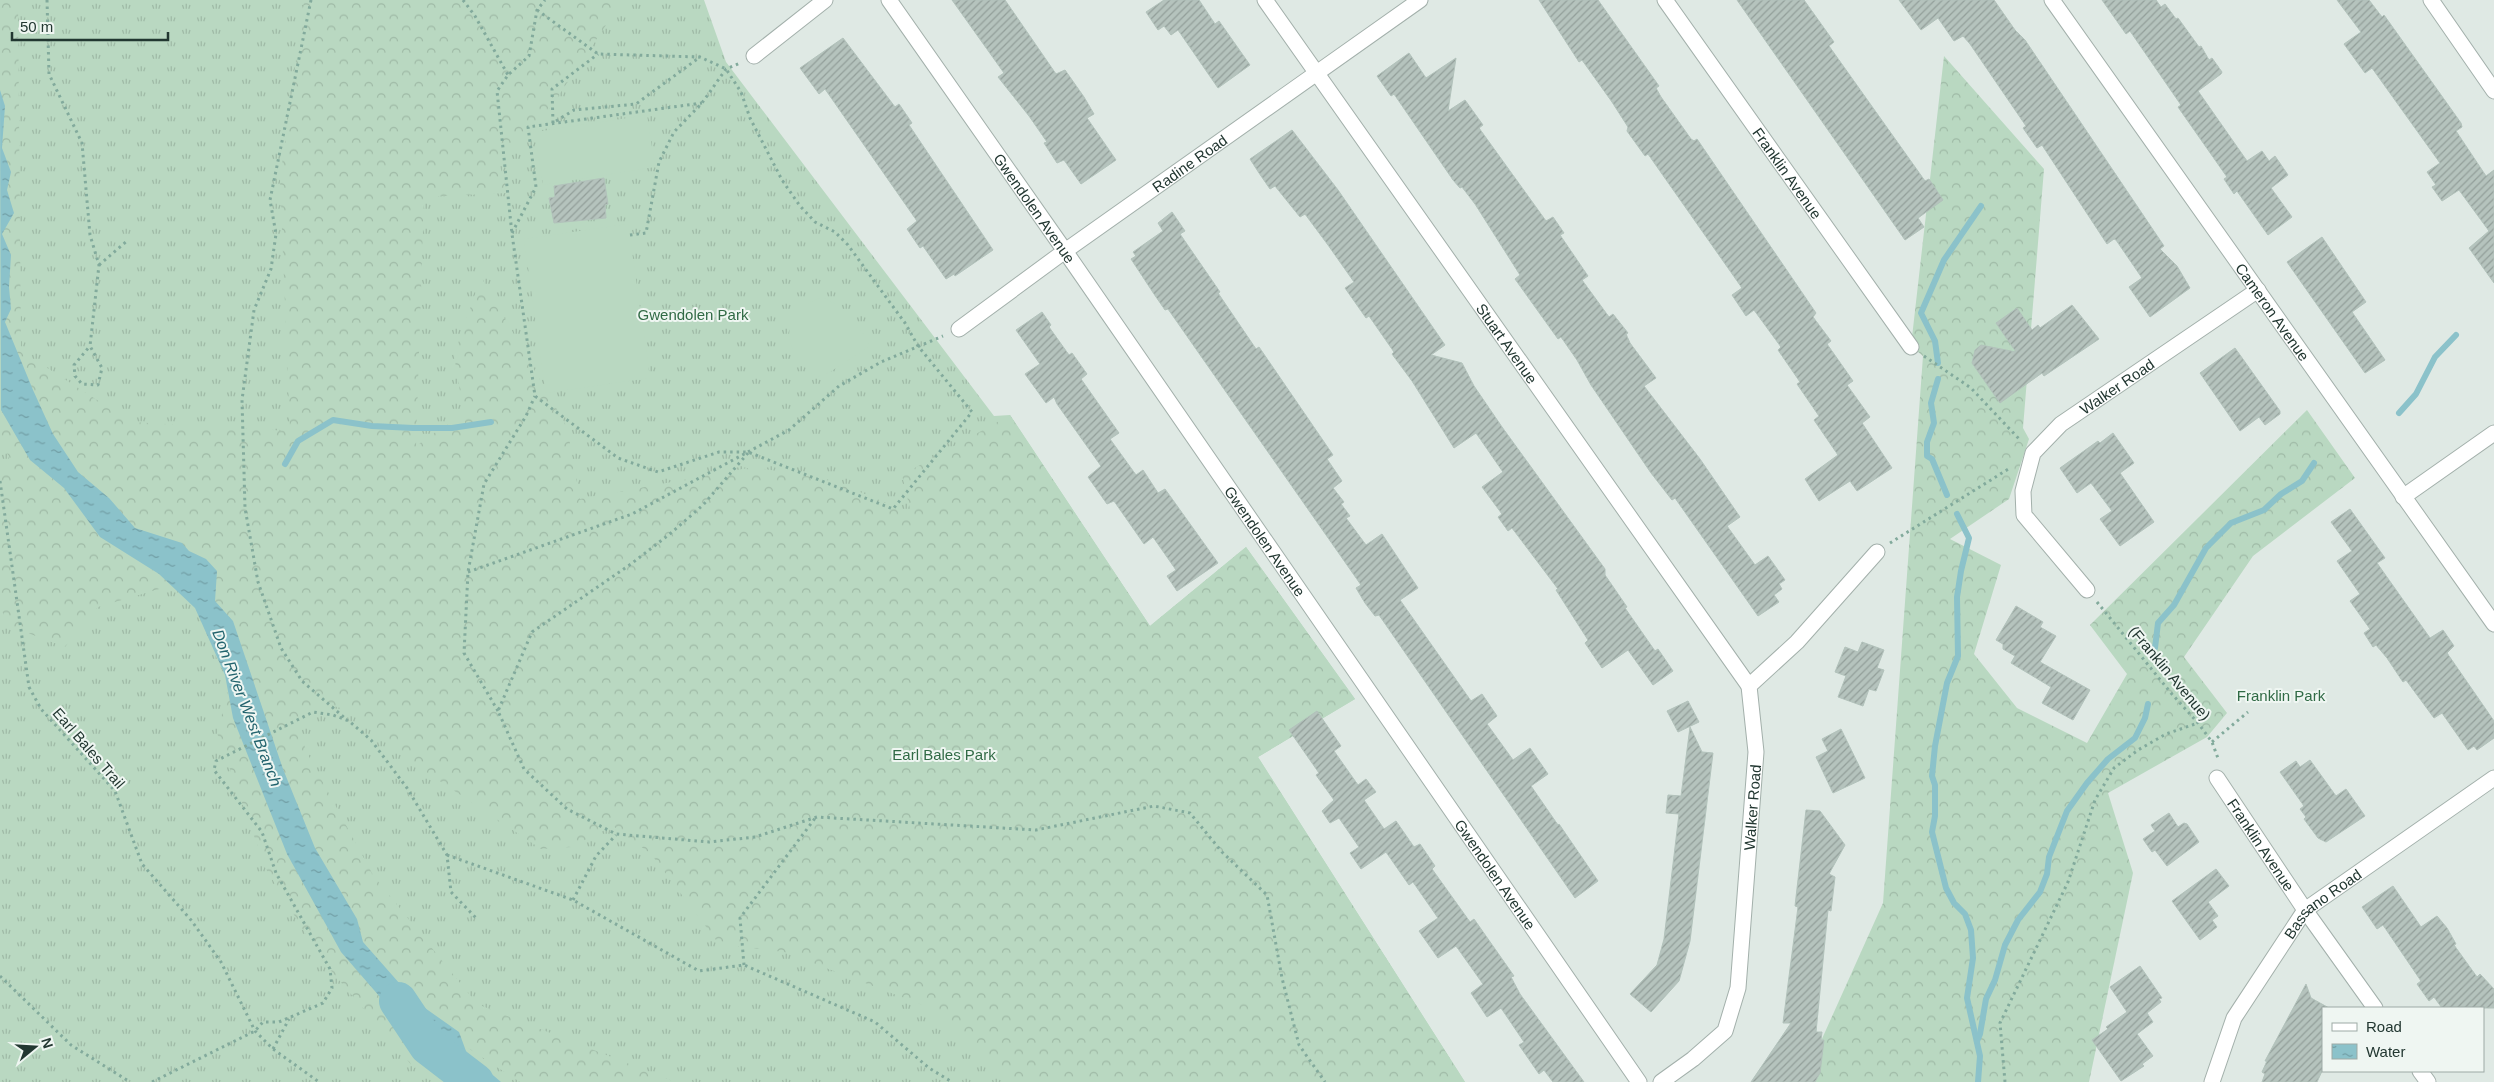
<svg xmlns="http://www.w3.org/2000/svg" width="2494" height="1082" viewBox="0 0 2494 1082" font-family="Arial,sans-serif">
<defs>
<pattern id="grass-tufts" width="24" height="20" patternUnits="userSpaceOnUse" patternTransform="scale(1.25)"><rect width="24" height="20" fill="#b9d8c1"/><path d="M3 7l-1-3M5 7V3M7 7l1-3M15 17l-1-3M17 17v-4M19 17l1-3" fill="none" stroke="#9fbaa6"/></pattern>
<pattern id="forest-crowns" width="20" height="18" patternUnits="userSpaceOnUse" patternTransform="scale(1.25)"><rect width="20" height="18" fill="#b9d8c1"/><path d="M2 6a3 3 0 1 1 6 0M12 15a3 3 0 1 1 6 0" fill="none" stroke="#9fbaa6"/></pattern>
<pattern id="water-ripples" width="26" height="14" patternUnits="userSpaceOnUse" patternTransform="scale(1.25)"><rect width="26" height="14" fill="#8bc2ca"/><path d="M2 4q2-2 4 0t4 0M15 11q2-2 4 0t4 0" fill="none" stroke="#719ea5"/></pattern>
<pattern id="building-hatch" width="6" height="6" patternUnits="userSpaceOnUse" patternTransform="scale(1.25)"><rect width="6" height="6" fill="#b5c3bd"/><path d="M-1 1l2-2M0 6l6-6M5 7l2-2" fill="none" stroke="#939f9a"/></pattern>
</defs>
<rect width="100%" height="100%" fill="#dfe9e4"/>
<polygon fill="url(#grass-tufts)" points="0,0 704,0 726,62 994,416 1010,415 1150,626 1246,547 1355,699 1258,757 1465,1082 0,1082"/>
<g fill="url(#forest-crowns)">
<polygon points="0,0 18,0 21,351 131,422 290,431 280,179 304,0 623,0 542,120 513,140 500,166 508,193 424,197 416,446 447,424 466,428 454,355 481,277 567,427 580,499 753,467 831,480 911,513 902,475 1010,415 1150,626 1246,547 1355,699 1258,757 1465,1082 1011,1082 933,1009 784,952 719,944 651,854 613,826 571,847 541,849 389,747 380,730 354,712 327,704 298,721 306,751 373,875 477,1004 675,1082 520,1082 451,1037 414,1068 321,959 266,869 217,733 229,687 192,600 166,587 98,607 65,647 9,626 0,607 0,473 10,461 0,432"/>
<polygon points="1944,56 2044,169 2023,428 2029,439 2009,499 1950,539 2001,565 1974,654 2017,708 2087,743 2127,674 2090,625 2307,410 2355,478 2253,556 2184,657 2227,713 2207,737 2108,793 2133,873 2089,1082 1799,1082 1812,1061 1883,903 1923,356 1911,346"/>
</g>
<g fill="#b9d8c1">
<polygon points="647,115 655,167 543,185 535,132"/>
<polygon points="628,224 650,378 546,393 524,239"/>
<path d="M 823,297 L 835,304 L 869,340 L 867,348 L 830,372 L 817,377 C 782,352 776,312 823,297 Z"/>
</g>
<polygon fill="url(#water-ripples)" points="0,90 5,106 2,148 11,172 7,190 14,213 2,234 11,255 9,287 11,309 5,322 33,390 53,434 78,472 109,498 135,528 182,543 189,551 206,559 217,571 215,601 233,621 283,769 315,848 357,919 363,942 415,1001 459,1032 470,1062 480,1064 501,1082 466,1082 444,1058 406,1027 341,952 287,854 233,718 225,675 195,608 159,574 100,537 64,488 30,460 1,410"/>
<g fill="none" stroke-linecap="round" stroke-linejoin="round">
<g stroke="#8bc2ca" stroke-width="6">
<polyline points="1938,363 1935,341 1921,313 1944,260 1981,206"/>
<polyline points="1938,379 1931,403 1934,423 1927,442 1927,456 1932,459 1947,495"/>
<polyline points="2399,413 2416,394 2435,357 2456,335"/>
<polyline points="285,464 298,441 333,420 372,426 413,428 452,428 491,422"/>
<polyline points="1957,514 1969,538 1961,571 1957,597 1958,656 1947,683 1935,746 1932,776 1935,785 1935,816 1932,832 1946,888 1954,903 1965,914 1971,930 1973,958 1967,998 1980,1056 1978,1082"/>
<polyline points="2155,648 2158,623 2174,605 2206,548 2231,523 2264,510 2281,494 2302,481 2314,463"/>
<polyline points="1977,1041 1980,1034 1986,999 1995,980 2005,945 2018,920 2040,892 2047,874 2049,857 2067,811 2087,783 2108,759 2135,738 2145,718 2148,704"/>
</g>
<polyline stroke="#8bc2ca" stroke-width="38" points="398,1001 428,1046 475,1082"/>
</g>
<g fill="url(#building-hatch)" stroke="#b2c2bb">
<polygon points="952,0 1005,0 1056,74 1065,70 1084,97 1094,114 1087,118 1116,160 1081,184 1064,160 1057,163 1044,143 1047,142 1029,116 998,77 1004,73"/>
<polygon points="1164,0 1199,0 1215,24 1219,21 1250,65 1218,88 1178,30 1171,35 1164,26 1158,30 1146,12"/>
<polygon points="1539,0 1598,0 1659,86 1656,88 1661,97 1691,139 1694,141 1697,139 1816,313 1813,317 1831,341 1827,344 1853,381 1847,385 1870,417 1862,423 1892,468 1857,491 1850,481 1819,501 1805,479 1838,455 1814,420 1819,416 1797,384 1800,382 1778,350 1781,347 1754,310 1746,316 1732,295 1742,288 1648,154 1645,156 1627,131 1628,127 1612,102 1582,60 1579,62"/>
<polygon points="1737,0 1804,0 1834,42 1829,46 1925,181 1929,179 1943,200 1918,218 1924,227 1905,240"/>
<polygon points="1899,0 1994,0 2015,30 2025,40 2075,114 2164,246 2160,249 2177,266 2190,288 2150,317 2129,287 2142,278 2116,240 2114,239 2107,244 2042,145 2037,148 2023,128 2026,126 1970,44 1963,36 1954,41 1938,18 1921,30"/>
<polygon points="2102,0 2156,0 2161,7 2165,4 2176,19 2178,18 2199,47 2201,46 2209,60 2212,58 2222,72 2221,74 2198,91 2247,161 2262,151 2269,161 2275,156 2288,175 2271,188 2292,217 2268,235 2237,191 2234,194 2224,179 2227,177 2178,107 2181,105 2130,31 2126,34"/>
<polygon points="2337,0 2369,0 2382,17 2384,15 2461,123 2462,127 2456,131 2486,176 2494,170 2494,283 2469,248 2489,231 2459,190 2442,201 2432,187 2436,185 2427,172 2440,163 2372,68 2365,73 2344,44 2361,32"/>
<polygon points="843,38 895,107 899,104 912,123 909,125 993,250 955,276 954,274 946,279 923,246 920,248 907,229 917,221 825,89 819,94 800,68"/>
<polygon points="1409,53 1426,78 1456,58 1448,111 1465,100 1483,125 1479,128 1546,221 1553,217 1564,233 1560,235 1588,276 1582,280 1609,317 1613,314 1628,333 1626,334 1630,343 1656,378 1644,386 1700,459 1740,517 1727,526 1755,565 1768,556 1785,580 1779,584 1782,589 1774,595 1779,602 1758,616 1675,498 1672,500 1651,473 1591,385 1577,360 1561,337 1558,339 1515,279 1520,275 1475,204 1462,187 1460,188 1453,180 1394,94 1391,96 1377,76"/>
<polygon points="1292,130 1338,190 1445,345 1431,355 1462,363 1474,386 1502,427 1605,569 1605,575 1627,607 1625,608 1655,651 1658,649 1673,671 1653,685 1628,650 1602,668 1585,643 1588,640 1556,590 1558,589 1512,528 1508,531 1498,517 1502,514 1482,487 1503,472 1476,433 1454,448 1412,381 1392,354 1394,352 1369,316 1366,318 1345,288 1354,282 1328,245 1305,214 1300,217 1275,186 1270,189 1259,173 1250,159"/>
<polygon points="604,178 608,204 605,205 606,218 554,223 549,198 555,197 554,186"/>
<polygon points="1172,212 1185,231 1180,234 1220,292 1218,293 1256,349 1259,347 1333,455 1327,459 1342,481 1333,488 1344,502 1341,504 1350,516 1346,518 1366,545 1382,534 1418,588 1400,600 1471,701 1482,694 1497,716 1487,724 1513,760 1530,748 1548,774 1531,786 1558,825 1559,824 1598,881 1575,898 1379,615 1375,616 1365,603 1356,588 1361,585 1168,309 1165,310 1154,294 1131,259 1136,256 1133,252 1163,231 1158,223"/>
<polygon points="2322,237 2366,302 2352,312 2385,360 2365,373 2287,262"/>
<polygon points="2072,305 2099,339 2044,376 2042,373 2000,403 1972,363 1975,350 1981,345 2016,352 1996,323 2017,308 2032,330 2038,325 2040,328"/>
<polygon points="1042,312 1051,325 1049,327 1069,355 1072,353 1087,374 1081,379 1119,433 1110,439 1136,475 1143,470 1158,493 1165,489 1218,563 1177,591 1167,576 1176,570 1153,537 1144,544 1114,501 1107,504 1088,477 1101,466 1057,404 1054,397 1046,403 1025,374 1040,364 1016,330"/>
<polygon points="2235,348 2280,411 2280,414 2265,425 2259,417 2240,431 2200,373"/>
<polygon points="2113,433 2134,463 2120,473 2154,522 2120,546 2100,519 2112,511 2091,483 2077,493 2060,468 2098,441 2100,443"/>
<polygon points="2350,509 2385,558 2377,563 2430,638 2443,630 2454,646 2447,653 2494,721 2494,738 2477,750 2474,746 2468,750 2442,713 2434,718 2406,680 2403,682 2387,658 2376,645 2373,647 2364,633 2370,629 2350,601 2360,594 2337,561 2352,551 2331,522"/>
<polygon points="2016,606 2043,622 2040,627 2056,636 2040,662 2090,690 2073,720 2042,703 2051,687 2011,663 2015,656 2003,649 2003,644 1996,640"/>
<polygon points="1862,642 1884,650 1877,668 1884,670 1876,691 1869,689 1863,706 1838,697 1846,676 1835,672 1845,647 1858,652"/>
<polygon points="1688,701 1699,722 1678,732 1667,711"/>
<polygon points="1317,711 1341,746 1334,751 1358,785 1366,779 1376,792 1364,800 1384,829 1396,821 1414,847 1420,844 1435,866 1432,869 1470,922 1474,919 1514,976 1511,977 1520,994 1584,1082 1553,1082 1544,1070 1539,1074 1519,1045 1524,1042 1501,1008 1487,1017 1471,993 1483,984 1456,946 1438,958 1419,931 1438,918 1413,882 1409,885 1386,852 1361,869 1350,853 1359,847 1339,818 1330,823 1322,811 1334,800 1316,775 1319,773 1289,730"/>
<polygon points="1690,727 1702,752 1713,753 1690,941 1679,981 1651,1012 1630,994 1657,965 1664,939 1679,814 1666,813 1668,795 1681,796"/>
<polygon points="1841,729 1865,778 1833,793 1816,757 1828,751 1822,739"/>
<polygon points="2310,760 2336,796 2346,789 2365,816 2326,842 2318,838 2304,819 2306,817 2300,809 2304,806 2280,772 2296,761 2300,767"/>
<polygon points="1806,810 1820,811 1845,845 1829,874 1835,877 1831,911 1828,910 1816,1032 1822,1032 1821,1040 1824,1040 1820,1073 1815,1082 1751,1082 1791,1023 1783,1023 1798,907 1795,906"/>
<polygon points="2169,813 2178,827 2184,823 2187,824 2199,842 2167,866 2155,850 2152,852 2143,839 2155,831 2151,825"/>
<polygon points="2216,869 2229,886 2208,902 2218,916 2212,920 2217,927 2200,940 2172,901"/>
<polygon points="2393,886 2421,927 2437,916 2447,928 2456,944 2454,945 2477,977 2480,974 2494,989 2494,1008 2442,1008 2434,997 2429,1001 2417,984 2421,981 2383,925 2377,929 2362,907"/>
<polygon points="2140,966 2162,998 2159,999 2161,1002 2147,1013 2153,1022 2137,1034 2153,1056 2142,1064 2144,1066 2121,1081 2092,1040 2108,1029 2106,1027 2127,1012 2110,987"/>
<polygon points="2306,984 2311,998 2329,1008 2323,1008 2323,1069 2317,1082 2262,1082 2265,1074 2262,1072 2267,1061 2265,1061"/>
</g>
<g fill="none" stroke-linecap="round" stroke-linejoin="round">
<g stroke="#a3b0ab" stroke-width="17">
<g id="street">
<path id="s1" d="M 889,0 L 1065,251 L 1639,1082"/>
<path id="s2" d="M 1265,0 L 1749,686"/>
<path id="s3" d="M 1665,0 L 1911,347"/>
<path id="s4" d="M 2052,0 L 2494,624"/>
<polyline points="2431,0 2494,91"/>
<polyline points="754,56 825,0"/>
<path id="s5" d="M 959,329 L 1065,251 L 1420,0"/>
<polyline points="2403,497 2494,433"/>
<path id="s6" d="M 2087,590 L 2024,515 L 2023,491 L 2033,453 L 2061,424 L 2258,290"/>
<path id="s7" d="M 2217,778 L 2305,910 L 2375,1008"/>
<polyline points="2420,1071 2428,1082"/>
<path id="s8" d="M 1661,1082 L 1693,1059 L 1725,1031 L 1738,988 L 1756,752 L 1749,686 L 1797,642 L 1877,552"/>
<path id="s9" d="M 2212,1082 L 2234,1018 L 2305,910 L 2494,778"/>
</g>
</g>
<g stroke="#82aa9c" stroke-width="3" stroke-dasharray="2.5 4" stroke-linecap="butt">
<polyline points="47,0 49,74 82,143 90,235 99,265 90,346 102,368 98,385 82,384 75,376 74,365 90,346"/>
<polyline points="311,0 270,200 276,234 271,269 254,310 242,400 245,508 258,582 281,648 302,681 346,719"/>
<polyline points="463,0 475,16 508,75"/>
<polyline points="537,10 598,54 700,57 726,69 741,92 750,118 782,180 800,206 815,222 835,232 848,245 905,323 918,346 972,412 893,509 748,452 719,452 658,472 618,458 535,396 512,234 497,91 508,75 529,56 537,10 545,0"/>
<polyline points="556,121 574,110 636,104 700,57"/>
<polyline points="553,123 552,89 598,54"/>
<polyline points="512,233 536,187 528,127 702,103"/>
<polyline points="630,235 646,233 659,162 674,132 702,103 726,69 740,63"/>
<polyline points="99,265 127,241"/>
<polyline points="1924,356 1971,388 2020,440"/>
<polyline points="748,453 703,505 671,533 631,564 532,632 498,711 524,769 567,809 616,834 709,842 755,837 817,817 1036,830 1154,806 1190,813 1222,852 1267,895 1282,978 1299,1045 1325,1082"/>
<polyline points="0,481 29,687 41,709 115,791 142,864 191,920 221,962 255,1031 273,1049 319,1082"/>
<polyline points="1890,543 2010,468"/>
<polyline points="468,572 632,514 789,430 839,386 881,362 943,336"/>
<polyline points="2097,602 2171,693 2198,723 2212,742 2219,761"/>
<polyline points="498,711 464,653 468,572 484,484 526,416 535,396"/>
<polyline points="2212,742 2248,712"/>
<polyline points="447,855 573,900 699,971 744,965 875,1022 929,1068 952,1082"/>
<polyline points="573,900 596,856 616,835"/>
<polyline points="744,965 740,918 816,817"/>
<polyline points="0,976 71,1045 130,1082"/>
<polyline points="273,1049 289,1019"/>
<polyline points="152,1082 255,1031 263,1022 279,1022 323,1003 332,988 330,969 276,873 262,832 214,770 216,761 313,712 333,715 349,721 371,740 407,788 447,855 451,892 477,919"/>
<polyline points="2005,1082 2000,1023 2068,882 2095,800 2114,768 2138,750 2166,734 2198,723"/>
</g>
<use href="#street" stroke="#fff" stroke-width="15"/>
</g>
<g text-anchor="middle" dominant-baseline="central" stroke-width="4" stroke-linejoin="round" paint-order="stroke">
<g font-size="15" fill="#223731" stroke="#eff6f2">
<text stroke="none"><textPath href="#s5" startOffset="284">Radine Road</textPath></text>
<text stroke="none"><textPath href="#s3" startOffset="212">Franklin Avenue</textPath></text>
<text stroke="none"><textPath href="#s1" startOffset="254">Gwendolen Avenue</textPath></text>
<text stroke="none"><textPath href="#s4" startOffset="382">Cameron Avenue</textPath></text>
<text stroke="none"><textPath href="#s2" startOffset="420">Stuart Avenue</textPath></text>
<text stroke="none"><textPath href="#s6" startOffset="269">Walker Road</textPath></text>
<text stroke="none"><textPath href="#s1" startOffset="659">Gwendolen Avenue</textPath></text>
<text transform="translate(2170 673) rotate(50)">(Franklin Avenue)</text>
<text transform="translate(89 748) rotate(49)">Earl Bales Trail</text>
<text stroke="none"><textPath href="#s8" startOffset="308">Walker Road</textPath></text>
<text stroke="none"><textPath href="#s7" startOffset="80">Franklin Avenue</textPath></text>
<text stroke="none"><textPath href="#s1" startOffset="1064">Gwendolen Avenue</textPath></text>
<text stroke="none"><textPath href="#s9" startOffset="214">Bassano Road</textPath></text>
</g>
<g font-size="15" fill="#306a45" stroke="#eff6f2">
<text x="693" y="314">Gwendolen Park</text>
<text x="2281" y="695">Franklin Park</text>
<text x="944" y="754">Earl Bales Park</text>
</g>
<g font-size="16" font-style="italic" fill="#22636d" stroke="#eff6f2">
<text transform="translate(247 708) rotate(69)">Don River West Branch</text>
</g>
</g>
<rect x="2322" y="1007" width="162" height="65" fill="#eff6f2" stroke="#9daaa5"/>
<rect x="2332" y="1023" width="25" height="8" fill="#ffffff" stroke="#9daaa5"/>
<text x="2366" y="1032" font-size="15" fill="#223731">Road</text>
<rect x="2332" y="1044" width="25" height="15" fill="url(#water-ripples)" stroke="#9daaa5"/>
<text x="2366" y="1057" font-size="15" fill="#223731">Water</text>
<g transform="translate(35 1047) rotate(72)" stroke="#eff6f2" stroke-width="4" paint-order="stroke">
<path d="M0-4L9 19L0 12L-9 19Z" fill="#223731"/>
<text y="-8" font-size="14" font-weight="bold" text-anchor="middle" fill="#223731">N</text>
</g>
<path d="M12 32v8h156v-8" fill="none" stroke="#223731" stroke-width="2.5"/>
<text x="20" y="32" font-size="15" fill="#223731" stroke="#eff6f2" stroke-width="4" paint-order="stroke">50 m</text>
</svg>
